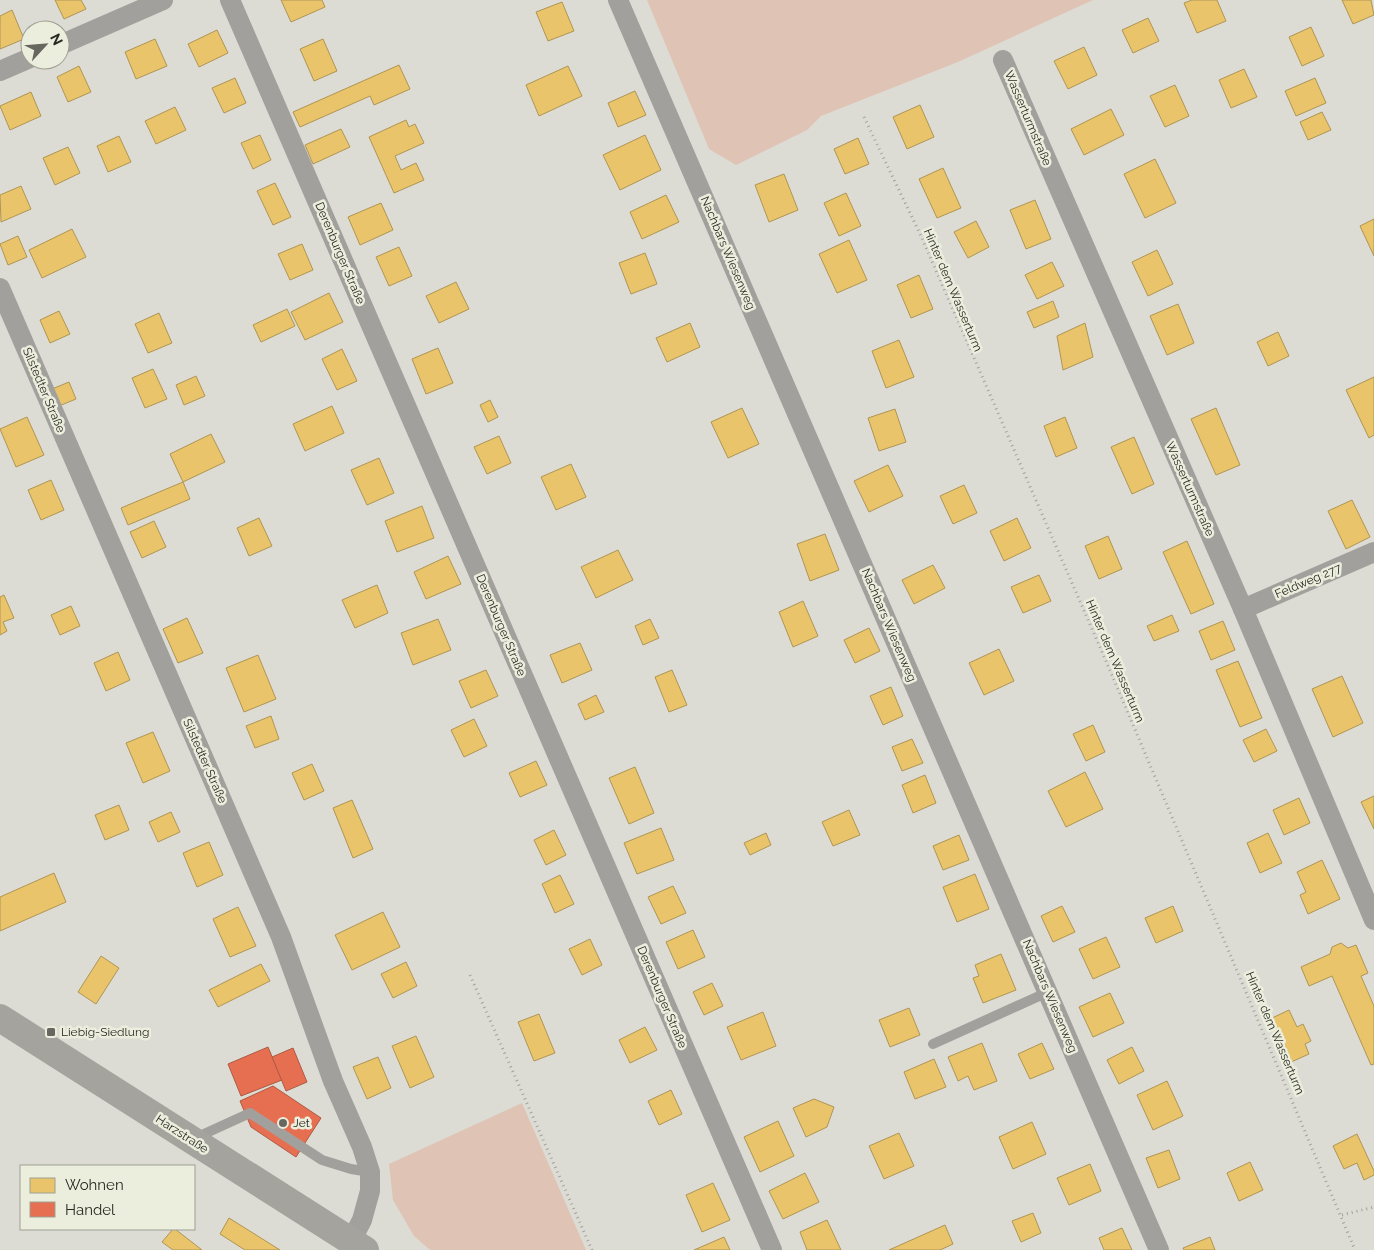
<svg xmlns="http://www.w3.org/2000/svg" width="1374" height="1250" viewBox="0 0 1374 1250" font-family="Raleway,sans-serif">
<rect width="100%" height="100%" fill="#dcdcd4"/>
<g fill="#dfc4b5">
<polygon points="647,0 1093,0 958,62 821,116 807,130 736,165 709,149"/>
<polygon points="522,1103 586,1250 430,1250 414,1236 393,1200 389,1164"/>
</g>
<g fill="#e9c46a" stroke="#af9554">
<polygon points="55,0 81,0 86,9 64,19"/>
<polygon points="281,0 322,0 325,7 291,22"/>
<polygon points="1192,0 1217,0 1226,21 1197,33 1184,3"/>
<polygon points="1342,0 1371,0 1374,15 1353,24"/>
<polygon points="562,2 574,31 548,41 536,12"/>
<polygon points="12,10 24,39 0,49 0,16"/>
<polygon points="1148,18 1159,41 1133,53 1122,30"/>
<polygon points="1311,27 1324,56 1302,66 1289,37"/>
<polygon points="217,30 228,53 199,67 188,44"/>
<polygon points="155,39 167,66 136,79 125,52"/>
<polygon points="323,39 337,71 314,81 300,49"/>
<polygon points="1084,47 1097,75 1068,89 1054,61"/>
<polygon points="399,65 410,89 374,105 370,96 300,127 293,112"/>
<polygon points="79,66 91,92 68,102 57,77"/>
<polygon points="568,66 582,96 539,116 526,85"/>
<polygon points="1244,69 1257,97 1231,108 1219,80"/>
<polygon points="235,78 246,103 224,113 212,88"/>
<polygon points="1315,78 1326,103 1296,116 1285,91"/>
<polygon points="1175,85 1189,116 1165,127 1150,96"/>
<polygon points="635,91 646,115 618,127 608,103"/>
<polygon points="31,92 41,116 10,130 0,106"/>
<polygon points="920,105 934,137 907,149 893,117"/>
<polygon points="175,107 186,130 156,144 145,121"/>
<polygon points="1111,109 1124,135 1084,155 1071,129"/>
<polygon points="1322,112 1331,130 1308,140 1300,122"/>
<polygon points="406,120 409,127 415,124 424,143 395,156 401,170 416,163 424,180 394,193 369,137"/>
<polygon points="341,129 350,147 313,164 305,145"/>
<polygon points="260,135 271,160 253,169 241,143"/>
<polygon points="645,135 661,170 620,190 603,155"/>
<polygon points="119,136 131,162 108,172 97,146"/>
<polygon points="858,138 869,164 845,174 834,149"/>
<polygon points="68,147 80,173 55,185 43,158"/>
<polygon points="1155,159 1176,203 1145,218 1124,174"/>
<polygon points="943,168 961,208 937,218 919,179"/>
<polygon points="784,174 798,210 769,222 755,185"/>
<polygon points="275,183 291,217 273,225 257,191"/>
<polygon points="21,186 31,209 1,222 0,195"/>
<polygon points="846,193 861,226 839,236 824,203"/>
<polygon points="666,195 679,222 642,239 630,212"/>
<polygon points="1035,200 1051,239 1026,249 1010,210"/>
<polygon points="381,203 393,230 360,245 348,217"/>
<polygon points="1374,219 1374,256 1360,226"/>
<polygon points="976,221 989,247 968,258 954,232"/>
<polygon points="72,229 86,257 42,278 29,250"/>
<polygon points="18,236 27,257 8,265 0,244"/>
<polygon points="849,240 867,280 837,293 819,254"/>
<polygon points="302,244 313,270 290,280 278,254"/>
<polygon points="399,247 412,276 389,286 376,257"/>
<polygon points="1157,250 1173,284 1148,296 1132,262"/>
<polygon points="645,253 657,284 631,294 619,263"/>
<polygon points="1052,262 1064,286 1037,299 1025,275"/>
<polygon points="919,275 933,309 911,318 897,285"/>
<polygon points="456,282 469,309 439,323 426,296"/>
<polygon points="329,293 343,322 305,340 291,312"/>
<polygon points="1053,301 1059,317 1034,328 1027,312"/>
<polygon points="1178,304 1194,343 1167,355 1150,316"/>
<polygon points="287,309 295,326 261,342 253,325"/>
<polygon points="59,311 70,334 50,343 40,320"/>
<polygon points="159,313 172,343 148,353 135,324"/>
<polygon points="690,323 700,347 667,362 656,338"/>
<polygon points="1085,323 1093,357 1063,370 1057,336"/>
<polygon points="1278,332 1289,356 1268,366 1257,342"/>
<polygon points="899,340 914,377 886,388 872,351"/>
<polygon points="438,348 453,383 426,394 412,359"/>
<polygon points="342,349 357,381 337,390 322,359"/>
<polygon points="153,369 167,399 145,408 132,378"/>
<polygon points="196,376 205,396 184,405 176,385"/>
<polygon points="1374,377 1374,435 1369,438 1346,390"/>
<polygon points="69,382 76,399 59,406 52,389"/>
<polygon points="490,400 498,417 488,422 480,405"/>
<polygon points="332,406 344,433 305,451 293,424"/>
<polygon points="742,408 759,444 728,458 711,422"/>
<polygon points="1216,408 1240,465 1216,475 1191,419"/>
<polygon points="895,409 906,442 879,451 868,418"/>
<polygon points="27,417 44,455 16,467 0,429"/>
<polygon points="1065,417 1077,448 1056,457 1044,426"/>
<polygon points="211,434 225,462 183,482 170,454"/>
<polygon points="499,436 511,463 487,474 474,447"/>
<polygon points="1134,437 1154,484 1132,494 1111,447"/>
<polygon points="379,458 394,493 367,505 351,470"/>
<polygon points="571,464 586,497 556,510 541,477"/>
<polygon points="888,465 903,496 869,512 854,481"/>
<polygon points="51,480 64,510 41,520 28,490"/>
<polygon points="183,482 190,499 128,525 121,508"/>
<polygon points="964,485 977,513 953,524 940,496"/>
<polygon points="1352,500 1370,537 1346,549 1328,511"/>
<polygon points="422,506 434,538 397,552 385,521"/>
<polygon points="259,518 272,546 249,556 237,528"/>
<polygon points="1017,518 1031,548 1004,561 990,531"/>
<polygon points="154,521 166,547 142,558 130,532"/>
<polygon points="825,534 839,570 810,581 797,544"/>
<polygon points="1108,536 1122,569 1099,579 1085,546"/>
<polygon points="1187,541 1214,604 1191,614 1163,552"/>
<polygon points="618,550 633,580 596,598 581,567"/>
<polygon points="448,556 461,584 426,599 414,572"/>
<polygon points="933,565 945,588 914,604 902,580"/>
<polygon points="1039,575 1051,601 1023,613 1011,587"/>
<polygon points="377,585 388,613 355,628 342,600"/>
<polygon points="4,595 14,618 3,622 7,631 0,635 0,597"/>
<polygon points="803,601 818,636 793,647 779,612"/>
<polygon points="71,606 80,626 60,635 51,615"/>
<polygon points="1172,615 1179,631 1154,641 1147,626"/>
<polygon points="187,618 203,653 178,663 163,629"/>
<polygon points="438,619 451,650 413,665 401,633"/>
<polygon points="650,619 659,638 643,645 635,626"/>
<polygon points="1223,621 1235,650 1211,660 1199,631"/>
<polygon points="869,628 880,651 855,663 844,640"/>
<polygon points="580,643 592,670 562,683 550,655"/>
<polygon points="999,649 1014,681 984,695 969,663"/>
<polygon points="118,652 130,680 106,691 94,663"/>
<polygon points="258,655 276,699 244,712 226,668"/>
<polygon points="1238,661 1262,718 1240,727 1216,670"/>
<polygon points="486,670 498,696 471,708 459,681"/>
<polygon points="672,670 687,705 669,712 655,677"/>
<polygon points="1342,676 1363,723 1333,737 1312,689"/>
<polygon points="891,687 903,716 883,725 870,696"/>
<polygon points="596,695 604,712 585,720 578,704"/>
<polygon points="271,716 279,739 255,748 246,726"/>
<polygon points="474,719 487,746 464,757 451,730"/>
<polygon points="1093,725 1105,752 1086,761 1073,734"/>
<polygon points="1266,729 1277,751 1254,762 1243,740"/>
<polygon points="153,732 170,771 143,783 126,743"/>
<polygon points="912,739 923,763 902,771 892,747"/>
<polygon points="536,761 547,785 520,797 509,773"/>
<polygon points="312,764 324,791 304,800 292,773"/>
<polygon points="635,767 654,813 629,824 609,778"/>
<polygon points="1085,772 1103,809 1066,827 1048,791"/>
<polygon points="925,775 936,803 913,813 902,785"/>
<polygon points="1374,796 1374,829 1361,802"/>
<polygon points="1299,798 1310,823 1284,835 1273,810"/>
<polygon points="352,800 373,849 353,858 333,808"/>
<polygon points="119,805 129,830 105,840 95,815"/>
<polygon points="849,810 860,835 833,846 822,822"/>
<polygon points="171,812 180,832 158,842 149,822"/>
<polygon points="661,828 674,860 637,874 624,843"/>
<polygon points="554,830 566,855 546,865 534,840"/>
<polygon points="766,833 771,845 750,855 744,843"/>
<polygon points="1268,833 1282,863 1260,873 1247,843"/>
<polygon points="959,835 969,860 943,870 933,846"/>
<polygon points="209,842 223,875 197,887 183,853"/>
<polygon points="1322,860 1340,899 1308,914 1300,895 1306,892 1297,872"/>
<polygon points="54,873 66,902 0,931 0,897"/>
<polygon points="975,874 989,909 957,922 943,887"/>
<polygon points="560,875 574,904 555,913 542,884"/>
<polygon points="673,886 686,913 661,924 648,897"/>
<polygon points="1062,906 1075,932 1053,942 1041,916"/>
<polygon points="1173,906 1183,931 1156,943 1145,918"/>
<polygon points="238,907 256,946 230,957 213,919"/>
<polygon points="383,912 400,947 352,970 335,935"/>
<polygon points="693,930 705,957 678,969 666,942"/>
<polygon points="1106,937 1120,967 1093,979 1079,949"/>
<polygon points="590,939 602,965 582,975 569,949"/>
<polygon points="1341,943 1348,948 1356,945 1368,973 1361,976 1374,1006 1374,1064 1371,1065 1332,976 1309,986 1301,967 1330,954 1332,947"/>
<polygon points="1001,954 1016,990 983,1003 973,978 979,976 975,965"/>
<polygon points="101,956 119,968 96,1004 78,992"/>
<polygon points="406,962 417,986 393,998 381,974"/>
<polygon points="261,964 270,981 218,1007 209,990"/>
<polygon points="712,983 723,1006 704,1015 693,992"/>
<polygon points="1110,993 1124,1023 1093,1037 1079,1007"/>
<polygon points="909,1008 920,1035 890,1047 879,1020"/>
<polygon points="1289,1010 1297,1027 1303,1024 1311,1041 1305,1044 1309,1054 1289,1063 1270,1019"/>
<polygon points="763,1012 776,1046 741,1060 727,1027"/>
<polygon points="539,1014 555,1053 534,1061 518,1022"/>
<polygon points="645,1027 657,1050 630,1063 619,1040"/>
<polygon points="416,1036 434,1077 410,1088 392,1046"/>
<polygon points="982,1043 997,1081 974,1090 968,1076 958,1081 948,1057"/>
<polygon points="1042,1043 1054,1069 1030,1079 1018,1054"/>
<polygon points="1132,1047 1144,1071 1119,1084 1107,1060"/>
<polygon points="378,1057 391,1088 367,1099 353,1067"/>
<polygon points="934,1059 946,1087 915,1099 904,1072"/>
<polygon points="1167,1081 1183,1116 1153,1130 1137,1095"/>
<polygon points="671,1090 682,1114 659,1125 648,1101"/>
<polygon points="814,1099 834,1107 827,1127 806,1137 793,1108"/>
<polygon points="778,1121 794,1156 760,1172 744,1137"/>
<polygon points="1032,1122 1046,1154 1013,1169 999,1137"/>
<polygon points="899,1133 914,1166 884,1179 869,1146"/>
<polygon points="1357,1134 1374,1171 1374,1175 1364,1180 1357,1163 1344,1169 1333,1146"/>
<polygon points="1169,1150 1180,1179 1158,1188 1146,1158"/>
<polygon points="1250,1162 1263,1190 1239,1201 1227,1173"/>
<polygon points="1090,1164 1101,1191 1069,1205 1057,1178"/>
<polygon points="805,1173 819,1202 783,1219 769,1191"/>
<polygon points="713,1183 730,1220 702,1232 686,1195"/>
<polygon points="1033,1213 1041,1233 1021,1242 1012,1221"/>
<polygon points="229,1218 280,1250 245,1250 220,1234"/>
<polygon points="827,1220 841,1250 807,1250 800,1232"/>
<polygon points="945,1225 953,1244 940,1250 889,1250"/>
<polygon points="1122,1228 1132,1250 1104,1250 1099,1238"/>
<polygon points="173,1229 175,1229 202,1250 173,1250 162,1242"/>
<polygon points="724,1237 730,1250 694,1250"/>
<polygon points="1210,1237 1215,1250 1184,1250 1183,1248"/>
</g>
<g fill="#e76f51" stroke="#ae5a43">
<polygon points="268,1047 282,1080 241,1096 228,1064"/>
<polygon points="293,1048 307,1082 286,1091 272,1057"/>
<polygon points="273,1086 321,1118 296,1157 251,1127 240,1101"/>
</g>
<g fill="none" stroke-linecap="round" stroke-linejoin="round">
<g stroke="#a2a19d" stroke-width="3" stroke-dasharray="1 4" stroke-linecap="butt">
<polyline points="864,117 921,236 1109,668 1355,1250"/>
<polyline points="470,975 592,1250"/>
<polyline points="1342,1215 1374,1207"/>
</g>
<g stroke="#a2a09d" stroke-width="10">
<polyline points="933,1044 1048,992"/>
<polyline points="198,1142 204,1134 250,1113 322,1160 351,1169 370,1172"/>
</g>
<g stroke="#a2a09d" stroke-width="20">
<polyline points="230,0 772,1250"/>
<polyline points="618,0 1159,1250"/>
<polyline points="60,45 163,0"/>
<polyline points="1003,60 1243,609 1374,920"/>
<polyline points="0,71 30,58"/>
<polyline points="0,288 281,937 333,1081 362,1147 370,1172 370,1191 362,1220 351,1241"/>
<polyline points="1243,609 1374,552"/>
</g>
<polyline stroke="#a5a39e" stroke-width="28" points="0,1018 365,1250"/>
</g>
<g fill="#676760" stroke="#eceedd" stroke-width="2">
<rect x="46" y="1027" width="10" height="10" rx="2.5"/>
<circle cx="283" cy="1123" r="5"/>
</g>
<g text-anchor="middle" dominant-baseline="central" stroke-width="5" stroke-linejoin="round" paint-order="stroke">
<g font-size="12" fill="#282822" stroke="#eceedd">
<text transform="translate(1028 118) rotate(67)">Wasserturmstraße</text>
<text transform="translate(340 253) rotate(67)">Derenburger Straße</text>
<text transform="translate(728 253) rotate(67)">Nachbars Wiesenweg</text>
<text transform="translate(953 290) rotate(67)">Hinter dem Wasserturm</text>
<text transform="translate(44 390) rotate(67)">Silstedter Straße</text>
<text transform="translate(1190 489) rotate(66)">Wasserturmstraße</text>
<text transform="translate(1308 581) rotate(-23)">Feldweg 277</text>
<text transform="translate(501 625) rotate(67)">Derenburger Straße</text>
<text transform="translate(889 625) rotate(67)">Nachbars Wiesenweg</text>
<text transform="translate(1115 661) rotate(67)">Hinter dem Wasserturm</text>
<text transform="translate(205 761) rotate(66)">Silstedter Straße</text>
<text transform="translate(1050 996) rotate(67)">Nachbars Wiesenweg</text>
<text transform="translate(662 997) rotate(67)">Derenburger Straße</text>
<text transform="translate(1275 1033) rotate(67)">Hinter dem Wasserturm</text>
<text transform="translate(182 1134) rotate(33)">Harzstraße</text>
</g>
<g font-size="12" fill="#282822" stroke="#eceedd" text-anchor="start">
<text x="61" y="1032">Liebig-Siedlung</text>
<text x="293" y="1123">Jet</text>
</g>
</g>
<rect x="20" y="1165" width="175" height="65" fill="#eceedd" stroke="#9e9f92"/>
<rect x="30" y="1178" width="25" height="15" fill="#e9c46a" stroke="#9e9f92"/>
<text x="65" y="1190" font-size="15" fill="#282822">Wohnen</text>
<rect x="30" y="1202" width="25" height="15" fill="#e76f51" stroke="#9e9f92"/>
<text x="65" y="1215" font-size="15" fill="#282822">Handel</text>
<g transform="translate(45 45) rotate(64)"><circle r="24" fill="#eceedd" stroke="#9e9f92"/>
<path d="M0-4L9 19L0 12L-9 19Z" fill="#676760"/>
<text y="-8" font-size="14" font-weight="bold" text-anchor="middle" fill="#282822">N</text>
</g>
</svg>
